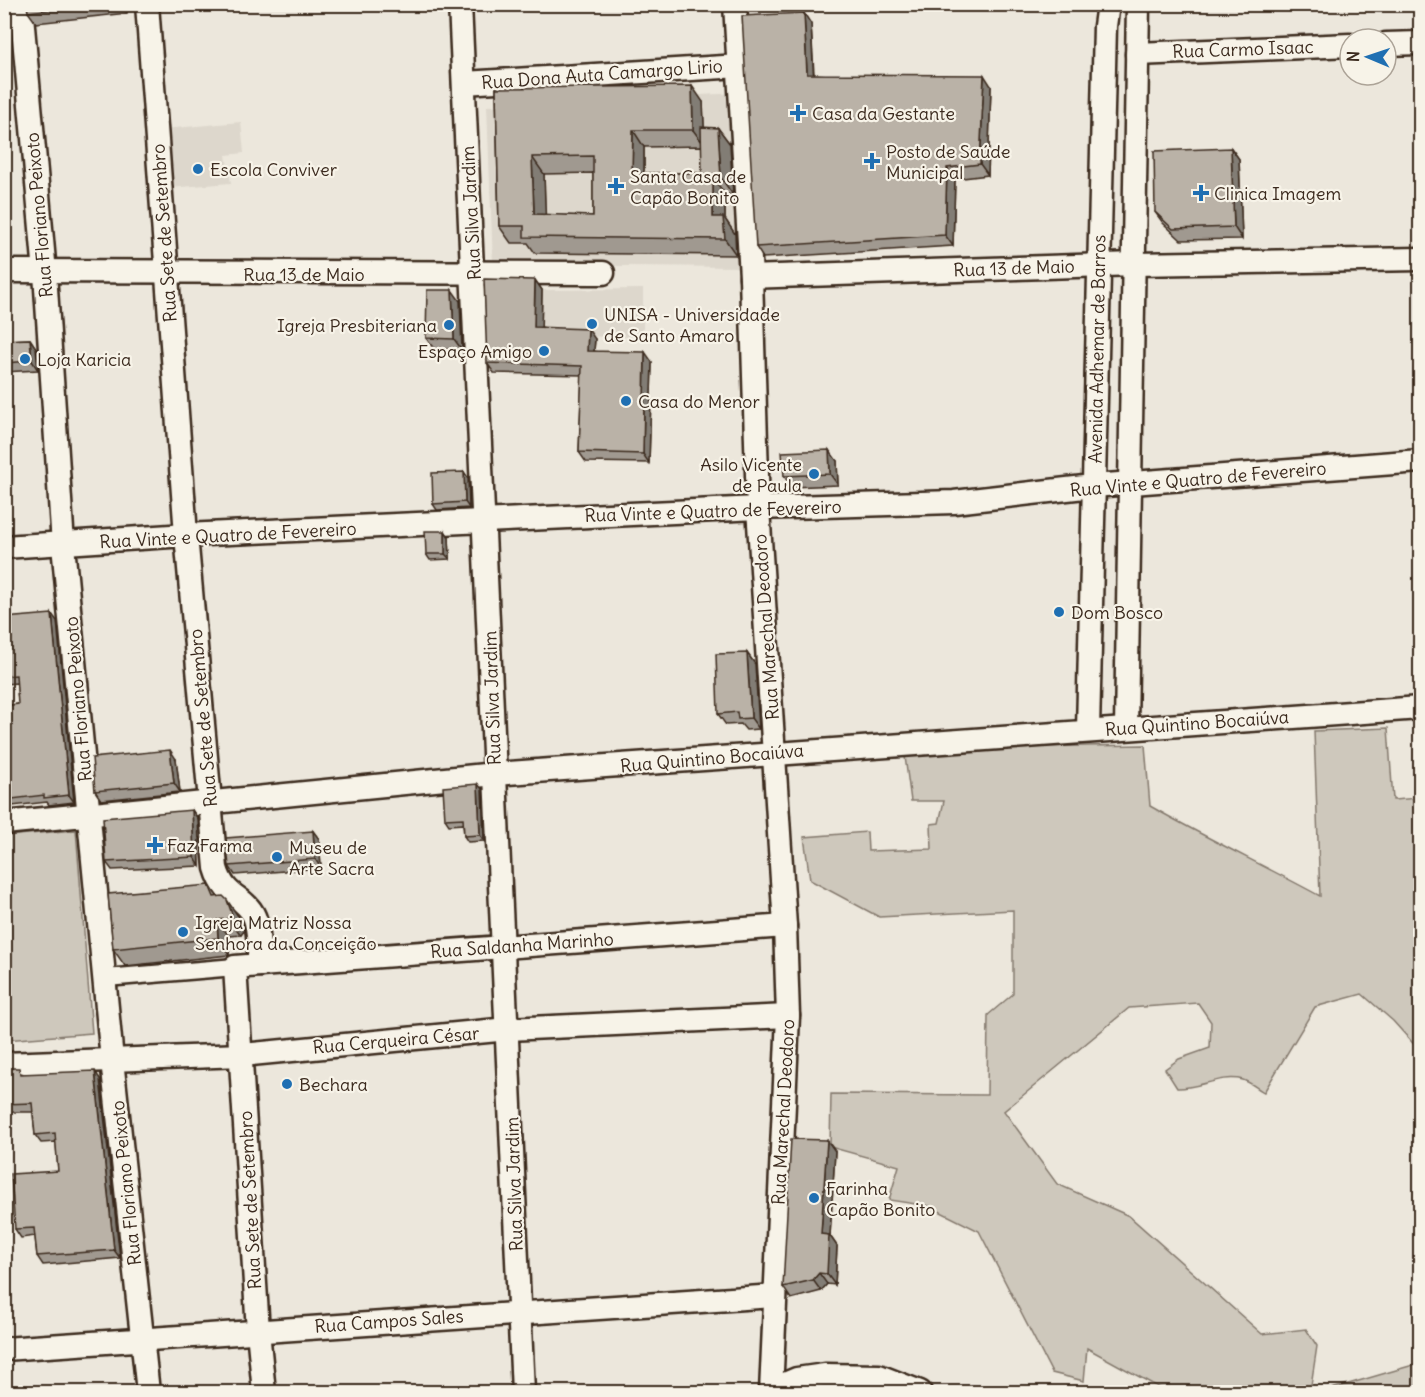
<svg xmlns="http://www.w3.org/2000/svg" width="1425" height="1397" viewBox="0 0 1425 1397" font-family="Delius,sans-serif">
<rect width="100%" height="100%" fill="#ece7dc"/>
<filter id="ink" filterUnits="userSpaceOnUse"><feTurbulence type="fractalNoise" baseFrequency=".0167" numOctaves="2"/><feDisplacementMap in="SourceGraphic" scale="12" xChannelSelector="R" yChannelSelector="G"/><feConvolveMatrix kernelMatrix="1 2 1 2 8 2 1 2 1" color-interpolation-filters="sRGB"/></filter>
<g filter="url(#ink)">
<g fill="#ddd7cc">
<polygon points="738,93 745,267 493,265 487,106"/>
<polygon points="241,122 244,153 226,155 231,183 169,188 164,129"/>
<polygon points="643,289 643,337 541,336 542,290"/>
</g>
<g fill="#cec8bc" stroke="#84796d" stroke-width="1.5">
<path d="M 1388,728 L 1393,800 L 1420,798 L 1420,1051 L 1393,1021 L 1362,994 L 1315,1007 L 1264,1092 C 1258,1089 1250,1082 1243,1080 C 1221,1074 1199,1089 1177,1088 L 1165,1069 L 1179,1059 L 1210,1048 L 1211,1022 L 1198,1003 L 1129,1008 L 1004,1111 L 1057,1184 L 1129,1216 L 1262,1334 L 1306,1329 L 1317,1346 L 1310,1392 L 1167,1392 L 1087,1348 L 1084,1381 L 1052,1373 L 979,1231 L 929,1206 L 889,1200 L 899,1166 L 830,1147 L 831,1094 L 987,1095 L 988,1015 L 1013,994 L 1013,910 L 879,917 L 810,880 L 804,837 L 867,832 L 868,851 L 932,849 L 931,824 L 939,823 L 944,801 L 911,801 L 904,749 L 1145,745 L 1150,806 C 1206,838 1263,865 1320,896 L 1314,731 Z"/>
<polygon points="76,830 92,1033 5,1040 5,836"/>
<polygon points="1420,1363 1420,1392 1321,1392"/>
</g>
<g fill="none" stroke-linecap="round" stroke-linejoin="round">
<g stroke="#3b2a1e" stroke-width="21">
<polyline id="pedestrian" points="106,978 235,967"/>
</g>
<g stroke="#3b2a1e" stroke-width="27">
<g id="minor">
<polyline points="21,4 45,273 63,545 112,1060 148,1392"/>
<path d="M 147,4 L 186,535 L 216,868 C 225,899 242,894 253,914 C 260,927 258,950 260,965 L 235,967 L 258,1331 L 264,1392"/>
<polyline points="460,4 523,1392"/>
<polyline points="735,4 751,277 758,508 785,926 788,1016 771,1392"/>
<polyline points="1386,44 1420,43"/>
<polyline points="1137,54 1350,45"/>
<polyline points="464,83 740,66"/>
<polyline points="4,271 603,273"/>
<polyline points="751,277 1135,264 1420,259"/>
<polyline points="4,547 186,535 758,508 954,502 1093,486 1420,461"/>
<polyline points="1126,728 1138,4"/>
<polyline points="1088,730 1105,26 1108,4"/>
<polyline points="4,823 495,774 1420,708"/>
<polyline points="260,965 785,926"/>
<polyline points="4,1064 242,1055 508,1029 788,1016"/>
<polyline points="4,1349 774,1296"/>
<polyline points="771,1390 797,1379 825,1375 879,1376 920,1392"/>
</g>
</g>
<use href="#pedestrian" stroke="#f7f3e8" stroke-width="16"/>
<use href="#minor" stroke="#f7f3e8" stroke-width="22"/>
</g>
<g fill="#a09990" stroke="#3b2a1e" stroke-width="1.5" fill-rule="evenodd">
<polygon points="27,4 126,4 127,13 36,23 28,12"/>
<polygon points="811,24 814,74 991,86 988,175 955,179 953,246 763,258 756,247"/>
<path d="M 496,88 L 703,102 L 704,128 L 718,128 L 730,144 L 733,195 L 725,194 L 725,219 L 735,234 L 736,255 L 535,253 L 528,243 L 511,243 L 499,226 ZM 702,146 L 702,173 L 644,173 L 644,147 ZM 593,173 L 593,216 L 545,215 L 544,174 Z"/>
<polygon points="1231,148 1239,159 1242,239 1181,240 1163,223 1155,212"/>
<polygon points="535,280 542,290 541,327 595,339 594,351 652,362 649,463 586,462 579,452 582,375 494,373 487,363"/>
<polygon points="460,301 462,350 434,349 426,338"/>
<polygon points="30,339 36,348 38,370 4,372 4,340"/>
<polygon points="837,461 838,485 791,487 784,476"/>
<polygon points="464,472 468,478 469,508 437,510 433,504"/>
<polygon points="445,531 449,537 450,559 430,560 426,554"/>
<polygon points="4,618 57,621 74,802 49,805 47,802 4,807 4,706 18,704 17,683 4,684"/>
<polygon points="747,653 755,664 759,729 746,730 741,724 726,725 718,714"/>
<polygon points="176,759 180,792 101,800 95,791"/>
<polygon points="482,789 484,841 468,842 464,836 463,824 449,825 445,819"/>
<polygon points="192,810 198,819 200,866 112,870 106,862"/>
<polygon points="313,831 319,839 321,868 235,875 229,866"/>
<polygon points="209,885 217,896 238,916 244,931 241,935 229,936 229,955 125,966 113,949"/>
<polygon points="4,1068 24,1074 100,1079 120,1258 43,1265 37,1256 35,1236 21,1238 15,1229 58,1171 56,1142 41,1143 35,1135 33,1112 4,1112"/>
<polygon points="835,1151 830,1236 837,1246 835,1285 827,1284 821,1291 791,1299 783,1287"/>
</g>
<g fill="#827d75" stroke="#3b2a1e" stroke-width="1.5">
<polygon points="121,4 126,4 127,13"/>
<polygon points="804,13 811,24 814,85 807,74"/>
<polygon points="984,75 991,86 988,175 980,164"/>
<polygon points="692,86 703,102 705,146 693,130"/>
<polygon points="718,128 730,144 733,195 721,178"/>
<polygon points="633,130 644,147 644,190 632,173"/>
<polygon points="1231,148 1239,159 1242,239 1234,227"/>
<polygon points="532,157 544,174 546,231 534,214"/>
<polygon points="947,168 955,179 953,246 945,235"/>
<polygon points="713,178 725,194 725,219 735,234 736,255 725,239 713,217"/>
<polygon points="535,280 542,290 541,336 534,327"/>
<polygon points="452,290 460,301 462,350 454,339"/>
<polygon points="588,329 595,339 593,361 587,351"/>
<polygon points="30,339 36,348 38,370 32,361"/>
<polygon points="645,352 652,362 649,463 643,454"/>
<polygon points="829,450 837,461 838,485 830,474"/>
<polygon points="464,472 468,478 469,508 465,502"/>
<polygon points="445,531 449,537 450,559 445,554"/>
<polygon points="52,614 57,621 74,802 69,795"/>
<polygon points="747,653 755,664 759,729 751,718"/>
<polygon points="170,750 176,759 180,792 174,783"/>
<polygon points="478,784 482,789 484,841 480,835"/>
<polygon points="192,810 198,819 200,866 194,857"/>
<polygon points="313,831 319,839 321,868 315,859"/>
<polygon points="227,900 238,916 244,931 241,935 229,919"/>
<polygon points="217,920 229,936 229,955 218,938"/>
<polygon points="95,1071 100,1079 120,1258 114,1250"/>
<polygon points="827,1140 835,1151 830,1236 837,1246 835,1285 827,1274 821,1234"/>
<polygon points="819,1273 827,1284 821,1291 813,1280"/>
</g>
<g fill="#bab2a7" stroke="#3b2a1e" stroke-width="1.5" fill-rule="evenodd">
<polygon points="27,4 96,4 28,12"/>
<polygon points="804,13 807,74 984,75 980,164 947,168 945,235 756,247 742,16"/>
<path d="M 692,86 L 693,130 L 633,130 L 632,173 L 702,173 L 701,127 L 718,128 L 721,178 L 713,178 L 713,217 L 723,217 L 725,239 L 524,237 L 524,226 L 499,226 L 496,88 ZM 593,156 L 593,216 L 534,214 L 532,157 Z"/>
<polygon points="1231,148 1234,227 1173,229 1155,212 1154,151"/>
<polygon points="484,279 535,280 534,327 588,329 587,351 645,352 643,454 579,452 582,366 487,363"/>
<polygon points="427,290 452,290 454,339 426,338"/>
<polygon points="30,339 32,361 4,363 4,340"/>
<polygon points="829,450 830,474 784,476 782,452"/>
<polygon points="464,472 465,502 433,504 432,473"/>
<polygon points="425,531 445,531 445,554 426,554"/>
<polygon points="52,614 69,795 44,798 44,795 4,800 4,706 18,704 16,675 4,676 4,618"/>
<polygon points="747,653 751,718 738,719 737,712 718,714 716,654"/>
<polygon points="170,750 174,783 95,791 92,758"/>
<polygon points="478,784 480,835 464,836 463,818 445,819 443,787"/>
<polygon points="192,810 194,857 106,862 103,818"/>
<polygon points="313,831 315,859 229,866 226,838"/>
<polygon points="209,885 214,897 223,896 227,900 232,914 229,919 217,920 218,938 113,949 108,894"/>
<polygon points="4,1068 19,1068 20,1074 95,1071 114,1250 37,1256 34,1228 15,1229 11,1174 58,1171 55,1133 35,1135 32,1103 4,1104"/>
<polygon points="791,1139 827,1140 821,1234 829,1235 827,1274 819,1273 813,1280 783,1287"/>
</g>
</g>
<g fill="#1f6fb2" stroke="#f7f3e8" stroke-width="2">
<path d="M795 104h6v6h6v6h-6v6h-6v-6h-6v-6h6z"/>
<path d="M869 152h6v6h6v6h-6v6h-6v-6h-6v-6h6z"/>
<circle cx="198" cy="169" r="6"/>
<path d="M613 177h6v6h6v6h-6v6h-6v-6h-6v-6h6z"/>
<path d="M1198 184h6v6h6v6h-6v6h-6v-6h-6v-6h6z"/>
<circle cx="592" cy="324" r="6"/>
<circle cx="449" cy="325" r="6"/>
<circle cx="544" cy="351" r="6"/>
<circle cx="25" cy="359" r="6"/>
<circle cx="626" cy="401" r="6"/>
<circle cx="814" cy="474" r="6"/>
<circle cx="1059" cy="612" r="6"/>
<path d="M152 836h6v6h6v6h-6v6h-6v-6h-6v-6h6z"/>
<circle cx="277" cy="857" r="6"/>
<circle cx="183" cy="932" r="6"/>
<circle cx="287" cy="1084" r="6"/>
<circle cx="814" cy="1198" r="6"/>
</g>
<g text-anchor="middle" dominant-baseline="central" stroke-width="4.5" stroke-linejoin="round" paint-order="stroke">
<g font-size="18" fill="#3b2a1e" stroke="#f7f3e8">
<text transform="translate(1243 49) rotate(-2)">Rua Carmo Isaac</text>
<text transform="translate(602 74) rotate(-4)">Rua Dona Auta Camargo Lirio</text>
<text transform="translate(471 213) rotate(-93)">Rua Silva Jardim</text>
<text transform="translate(39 215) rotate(-95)">Rua Floriano Peixoto</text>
<text transform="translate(164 233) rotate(-94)">Rua Sete de Setembro</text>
<text transform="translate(1014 268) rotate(-2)">Rua 13 de Maio</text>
<text x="304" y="274">Rua 13 de Maio</text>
<text transform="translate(1097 349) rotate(-89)">Avenida Adhemar de Barros</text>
<text transform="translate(1198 479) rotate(-5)">Rua Vinte e Quatro de Fevereiro</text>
<text transform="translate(713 511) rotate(-2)">Rua Vinte e Quatro de Fevereiro</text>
<text transform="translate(228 535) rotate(-3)">Rua Vinte e Quatro de Fevereiro</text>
<text transform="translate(766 627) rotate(-94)">Rua Marechal Deodoro</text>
<text transform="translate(492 698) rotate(-92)">Rua Silva Jardim</text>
<text transform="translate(78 699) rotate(-95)">Rua Floriano Peixoto</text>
<text transform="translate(203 718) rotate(-95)">Rua Sete de Setembro</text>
<text transform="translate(1197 723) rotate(-4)">Rua Quintino Bocaiúva</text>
<text transform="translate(712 758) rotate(-5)">Rua Quintino Bocaiúva</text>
<text transform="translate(522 945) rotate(-4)">Rua Saldanha Marinho</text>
<text transform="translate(396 1040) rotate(-5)">Rua Cerqueira César</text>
<text transform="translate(783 1112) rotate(-87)">Rua Marechal Deodoro</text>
<text transform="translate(126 1183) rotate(-96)">Rua Floriano Peixoto</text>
<text transform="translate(514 1184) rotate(-92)">Rua Silva Jardim</text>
<text transform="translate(250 1200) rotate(-93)">Rua Sete de Setembro</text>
<text transform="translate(389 1321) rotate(-4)">Rua Campos Sales</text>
</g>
<g font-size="18" fill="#3b2a1e" stroke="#f7f3e8" text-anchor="start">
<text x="812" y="113">Casa da Gestante</text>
<text x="886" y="151">Posto de Saúde<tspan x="886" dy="21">Municipal</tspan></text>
<text x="210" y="169">Escola Conviver</text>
<text x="630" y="176">Santa Casa de<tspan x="630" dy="21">Capão Bonito</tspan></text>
<text x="1214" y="193">Clinica Imagem</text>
<text x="604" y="314">UNISA - Universidade<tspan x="604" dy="21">de Santo Amaro</tspan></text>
<text x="437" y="325" text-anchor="end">Igreja Presbiteriana</text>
<text x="532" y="351" text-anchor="end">Espaço Amigo</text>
<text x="37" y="359">Loja Karicia</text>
<text x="638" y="401">Casa do Menor</text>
<text x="802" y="464" text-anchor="end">Asilo Vicente<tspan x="802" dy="21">de Paula</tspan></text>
<text x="1071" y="612">Dom Bosco</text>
<text x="167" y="845">Faz Farma</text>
<text x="289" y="847">Museu de<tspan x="289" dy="21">Arte Sacra</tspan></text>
<text x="195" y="922">Igreja Matriz Nossa<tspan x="195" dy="21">Senhora da Conceição</tspan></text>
<text x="299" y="1084">Bechara</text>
<text x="826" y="1188">Farinha<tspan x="826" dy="21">Capão Bonito</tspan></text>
</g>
</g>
<rect width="1425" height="1397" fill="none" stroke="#f7f3e8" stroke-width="24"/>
<rect x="12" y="12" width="1401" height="1373" fill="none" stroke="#3b2a1e" stroke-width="2" filter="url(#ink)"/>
<g transform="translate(1368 57) rotate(272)"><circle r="28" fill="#f7f3e8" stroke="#aca397" stroke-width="1.5"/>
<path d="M0-4.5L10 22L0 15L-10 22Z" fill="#1f6fb2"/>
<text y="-9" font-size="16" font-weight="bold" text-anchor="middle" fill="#3b2a1e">N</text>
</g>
</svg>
